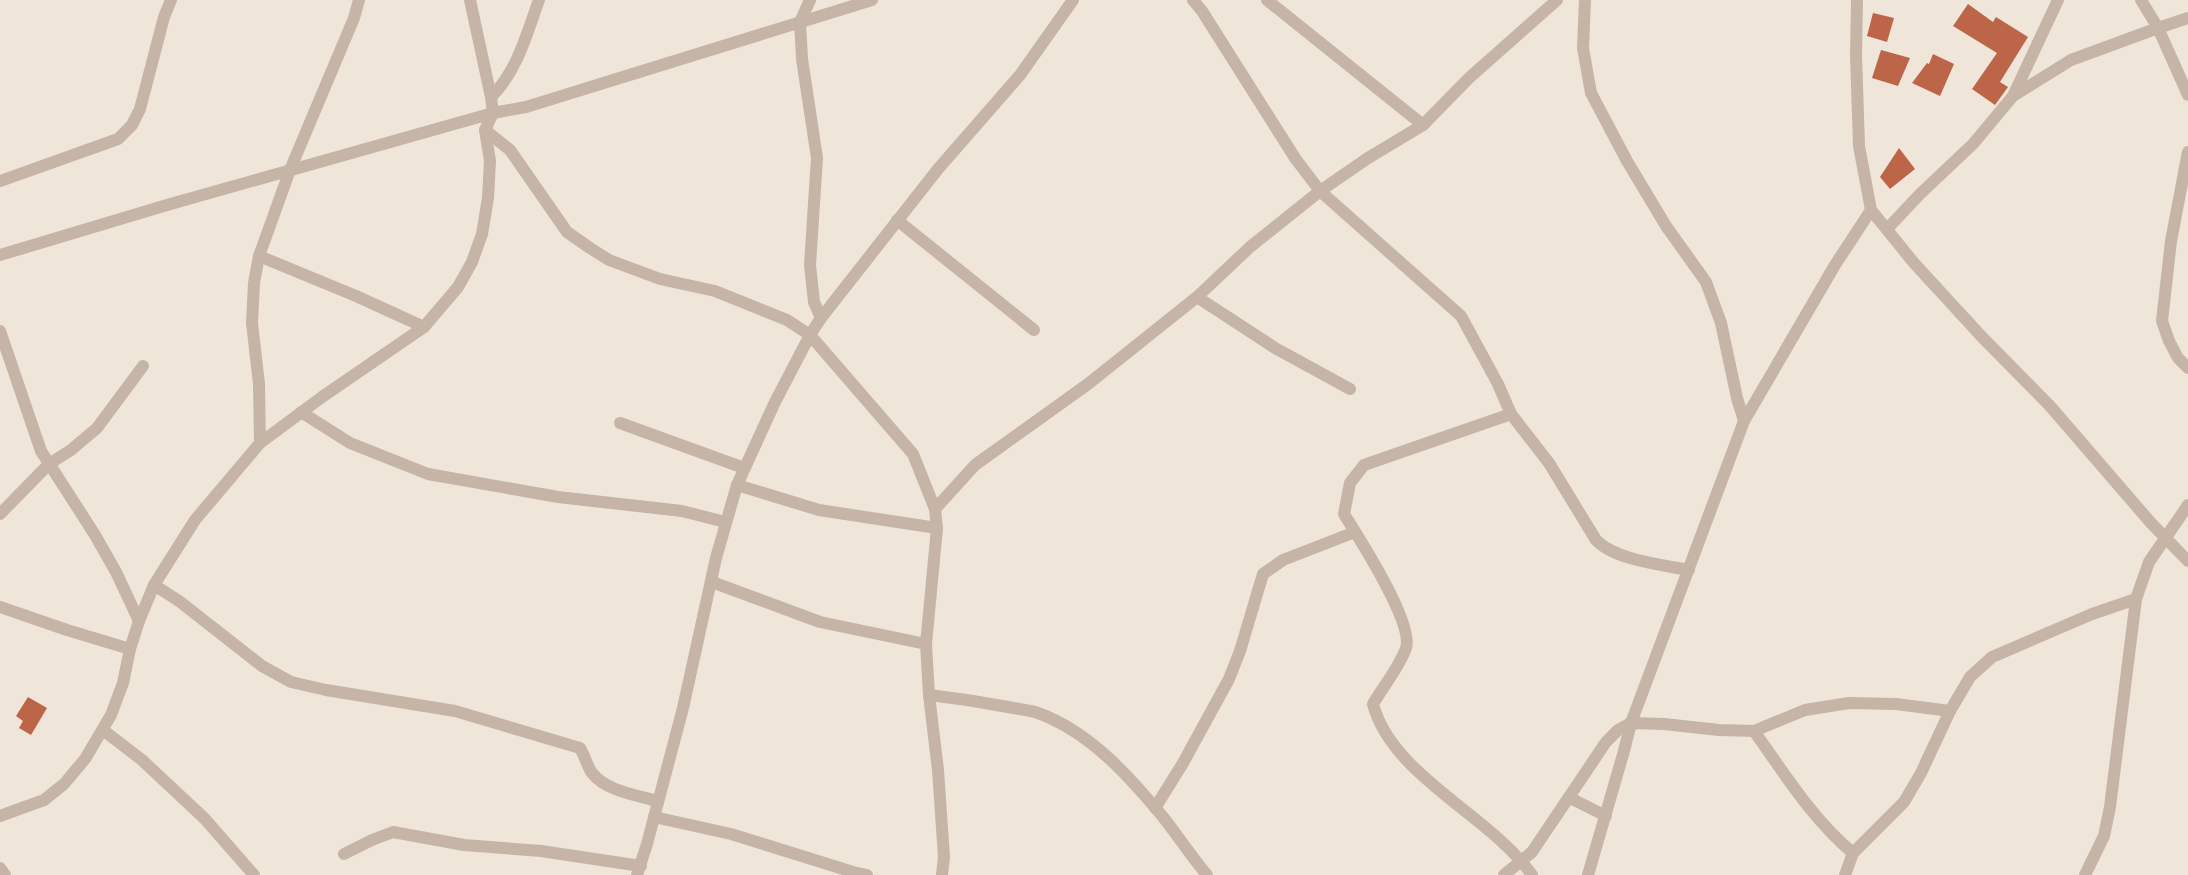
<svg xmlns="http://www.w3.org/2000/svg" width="2188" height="875" viewBox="0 0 2188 875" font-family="'Noto Sans',sans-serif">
<rect width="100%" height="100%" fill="#efe5d9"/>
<g fill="#bd6549">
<polygon points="1968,4 1993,22 1996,17 2028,37 2000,82 2008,87 1995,105 1972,89 1997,53 1953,26"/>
<polygon points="1873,13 1894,18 1887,42 1867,36"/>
<polygon points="1881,50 1910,58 1898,86 1872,78"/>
<polygon points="1933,54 1954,64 1940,96 1912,83 1927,63 1929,64"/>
<polygon points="1899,148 1915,169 1890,189 1880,177"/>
<polygon points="28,697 47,708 31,735 19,728 23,721 16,716"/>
</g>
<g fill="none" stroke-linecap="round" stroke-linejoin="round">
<g stroke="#c6b5a6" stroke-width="12">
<polyline points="810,0 800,22 802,59 817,158 810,265 814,302 821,318"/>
<path d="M 1193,0 L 1202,11 L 1295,158 L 1320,191 L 1461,316 L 1498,384 L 1511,414 L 1549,463 L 1596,540 C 1615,560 1662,565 1689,570"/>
<polyline points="1267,0 1423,125"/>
<polyline points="1585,0 1583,48 1591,93 1627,161 1666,226 1706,282 1721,323 1737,398 1744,421 1631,723 1624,751 1588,875"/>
<polyline points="1857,0 1856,56 1859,146 1871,210 1914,263 1982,337 2050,406 2151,523 2188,561"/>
<polyline points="2141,0 2158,28 2188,95"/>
<polyline points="2013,96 2071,60 2158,28 2188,18"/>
<path d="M 491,97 C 517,72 527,33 539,0"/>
<polyline points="485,130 510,150 567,232 590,248 609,260 660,279 715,291 787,320 810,335 913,454 935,509 937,528 926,644 929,695 938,770 944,857 942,875"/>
<polyline points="2188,152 2171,241 2162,321 2169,341 2178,358 2188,368"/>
<polyline points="0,181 118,139 132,125 140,109 164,17 171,0"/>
<polyline points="897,220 1034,330"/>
<polyline points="1888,228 1920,194 1973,144 2013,96 2058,0"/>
<polyline points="0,255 167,205 493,113 526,107 872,0"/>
<polyline points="259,256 356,296 424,327"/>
<polyline points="1197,297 1275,348 1350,389"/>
<polyline points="0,331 41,451 95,535 116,572 139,621"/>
<polyline points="301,412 350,443 428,474 558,497 682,511 725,522"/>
<path d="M 1511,414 L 1364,465 L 1350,483 L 1344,514 C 1359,538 1414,623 1406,648 C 1400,666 1383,687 1373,704 C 1392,776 1490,815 1532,875"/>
<polyline points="1744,421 1835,265 1871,210"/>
<polyline points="620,423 744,468"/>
<polyline points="260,443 259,384 252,323 254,283 259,256 290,170 354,18 359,0"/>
<polyline points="737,485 819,510 937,528"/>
<polyline points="935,509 975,465 1088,384 1197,297 1250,247 1320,191 1368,158 1423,125 1469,78 1557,0"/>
<polyline points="0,514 49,464 71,450 97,428 143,366"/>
<polyline points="712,582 820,622 926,644"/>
<path d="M 154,585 L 179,601 L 262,666 L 291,682 L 326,690 L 455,711 L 580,748 C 585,756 587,766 592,773 C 606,791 636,795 657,801"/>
<polyline points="0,607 67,630 130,649"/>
<path d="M 929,695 C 956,698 982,702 1008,707 C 1018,709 1029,710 1038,713 C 1090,732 1129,776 1163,817 C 1178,836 1191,856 1207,875"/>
<polyline points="103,730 142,760 204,818 254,875"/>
<path d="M 1754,731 C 1784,773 1813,820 1853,853"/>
<polyline points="1570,798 1606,816"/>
<polyline points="1155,808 1183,763 1229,679 1240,651 1263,574 1283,560 1355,532"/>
<polyline points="0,816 44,800 64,784 85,759 111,715 123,683 130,649 139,621 154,585 195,520 260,443 322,397 424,327 458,287 472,262 482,234 488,198 490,161 485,130 493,113 491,97 470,0"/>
<polyline points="654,817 731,834 853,872 867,875"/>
<polyline points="344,854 372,840 393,832 464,845 541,851 641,866"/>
<polyline points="0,868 5,875"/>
<polyline points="637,875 647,844 683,708 716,558 737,485 775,402 810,335 821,318 938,169 1020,75 1073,0"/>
<polyline points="1504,875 1532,852 1606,742 1618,730 1631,723 1664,724 1719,730 1754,731 1805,710 1849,703 1896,704 1950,711"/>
<polyline points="1845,875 1853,853 1904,802 1921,773 1950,711 1970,677 1992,657 2092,614 2136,599"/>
<polyline points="2085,875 2104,836 2110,807 2136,599 2149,562 2188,505"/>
</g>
</g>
</svg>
